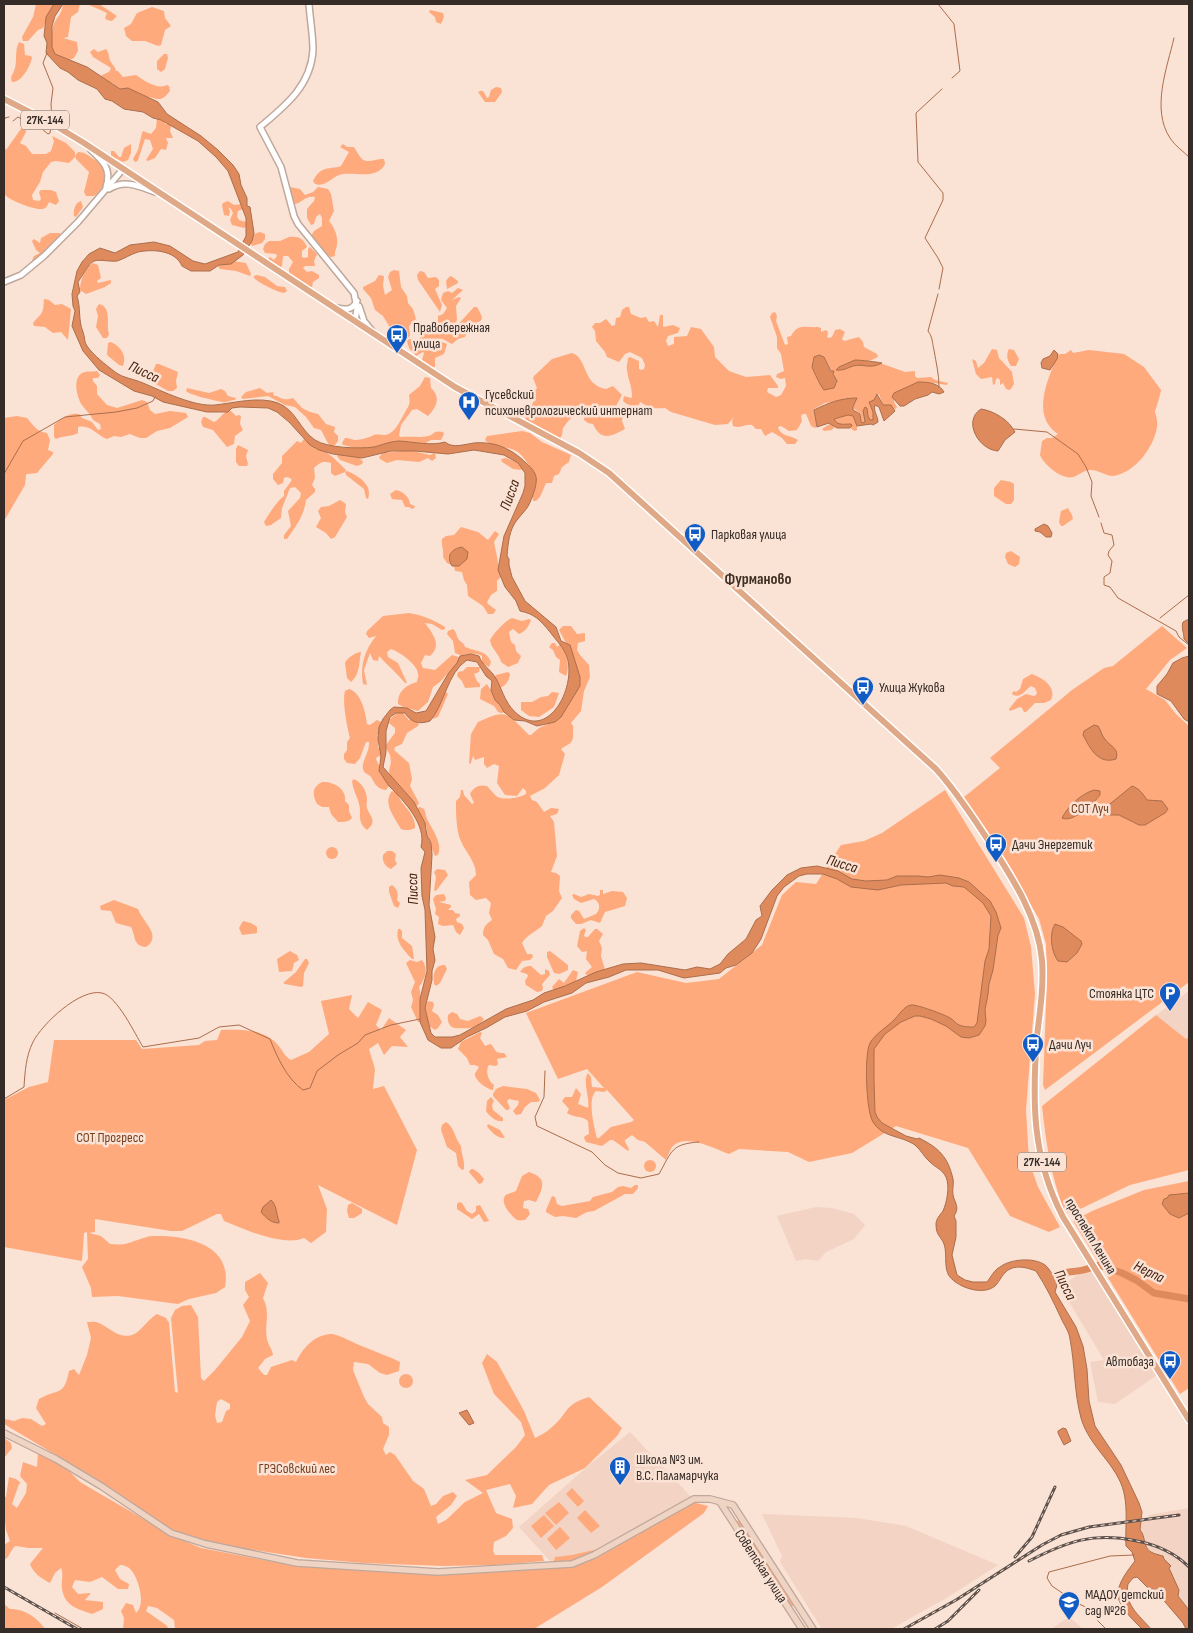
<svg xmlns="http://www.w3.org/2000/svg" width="1193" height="1633" viewBox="0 0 1193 1633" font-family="'Sofia Sans Condensed',sans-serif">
<rect width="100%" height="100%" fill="#fae2d5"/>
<g fill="#f3d3c3">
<polygon points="1189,991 1189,1037 1186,1039 1156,1015"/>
<polygon points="816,1207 832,1208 854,1214 865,1225 854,1239 826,1252 818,1261 805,1259 796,1261 777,1216"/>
<polygon points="1090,1266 1157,1375 1115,1404 1098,1402 1090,1362 1104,1360 1068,1300 1063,1285"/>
<polygon points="630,1432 691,1497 595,1552 575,1560 552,1563 519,1527 588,1466"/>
<polygon points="1189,1508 1189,1610 1178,1596 1169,1568 1164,1560 1150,1552 1146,1546 1145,1539 1140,1530 1140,1521 1150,1520 1149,1515"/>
<polygon points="762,1514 857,1518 906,1526 998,1565 948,1597 891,1629 822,1629 780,1562 782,1556"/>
<polygon points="1069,1617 1083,1629 1051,1629"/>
</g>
<g fill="#feaa7d" fill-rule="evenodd">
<polygon points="36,4 54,4 43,28 38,30 28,41 23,41 22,37 33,17"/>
<path d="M 63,4 L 80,4 L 78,12 L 71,17 L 68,37 L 63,38 L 77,42 L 78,51 L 74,58 L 67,61 L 53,54 C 51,48 51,33 53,26 C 56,17 62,15 63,4 Z"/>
<polygon points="87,4 99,4 117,16 112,21 107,20 105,18 107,13"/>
<polygon points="152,7 164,11 165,18 171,26 165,30 161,45 158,46 145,41 132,41 126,36 124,28 131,24 137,13"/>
<polygon points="430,10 443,13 444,17 441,24 436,22 435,17 429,12"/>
<path d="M 19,42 L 24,44 L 25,55 L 31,56 L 32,58 C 30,67 21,83 12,82 C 10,77 12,76 14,71 C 18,61 14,51 19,42 Z"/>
<path d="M 94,49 L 98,52 L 106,49 C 110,54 108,57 111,62 C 113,66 115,66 116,71 L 118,71 L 123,77 L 136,75 C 144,81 158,90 167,85 L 169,86 L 170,91 C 162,101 160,100 149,97 C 143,96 137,97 132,96 L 128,88 L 120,89 L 112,83 L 107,85 L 101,77 L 102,75 L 109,72 L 111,68 L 93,57 L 90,52 Z"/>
<polygon points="164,54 167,54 168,58 165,69 161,72 157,69 157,61"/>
<polygon points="496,87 501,88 502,92 495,102 485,102 478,92 480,91 483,91 487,98 489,97 491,90"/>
<polygon points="157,118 164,120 165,124 169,124 171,126 170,131 173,138 166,138 168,143 166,150 161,149 155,158 148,161 146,160 153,149 150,140 145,139 138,160 136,162 134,161 133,159 138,150 142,133 143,131 151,134 156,128"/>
<path d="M 23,126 L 25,127 L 26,132 L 20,143 L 26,146 L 32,154 L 46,154 L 51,151 L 54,141 L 52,136 L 66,143 L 75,152 L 75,157 L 69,163 L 56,161 L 51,162 L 43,172 L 40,182 L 32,195 L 33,200 L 39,201 L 41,199 L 39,192 L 41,190 L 51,190 L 56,192 L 59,201 L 56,205 L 49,202 C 48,204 47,207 45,208 C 39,213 7,199 4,194 L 4,145 L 6,150 Z"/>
<polygon points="131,144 131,153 128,160 123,162 111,156 111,151 114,151 119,157 121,157 124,148"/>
<path d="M 343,144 L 347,147 L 354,147 C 356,150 359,156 362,159 C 368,164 377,158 384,159 L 385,164 C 377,180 356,172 343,174 C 333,175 326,188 315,184 L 313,181 C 321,165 329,170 341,166 L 349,152 L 340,147 Z"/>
<path d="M 78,152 C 84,152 88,155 92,158 C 95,160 100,162 102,165 C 110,175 103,191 94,196 L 86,196 L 84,192 L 89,172 L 76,159 L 75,156 Z"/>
<path d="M 290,187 L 300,189 L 305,195 L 313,192 L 318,187 L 328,189 L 331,194 L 334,211 L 329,221 C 334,227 338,235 337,244 C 337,249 334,251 335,256 L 331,257 L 326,255 L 311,236 L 314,231 L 322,226 L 322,218 L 320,214 L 316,217 L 314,224 L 311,225 L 307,218 L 307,209 L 314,201 L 315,197 C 305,195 301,204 294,204 L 290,192 Z"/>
<path d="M 81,201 L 83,207 L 76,217 L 74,216 C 73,210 75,203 81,201 Z"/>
<polygon points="228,201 234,205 242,204 243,209 238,211 237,216 239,220 246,222 246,227 244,228 232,225 230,220 233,213 231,209 228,207 230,211 229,216 224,215 222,205 223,203"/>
<path d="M 260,232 L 265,234 L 265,239 L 262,243 L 252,246 L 250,242 C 252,236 254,233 260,232 Z"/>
<polygon points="50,233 60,233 62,237 30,266 34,256 40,253 36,250 32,241 34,239 40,243 41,238"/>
<path d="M 289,237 C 299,236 303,238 307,247 L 302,251 L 302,257 L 304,258 L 308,257 L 308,249 L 310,247 L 317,254 L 314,261 L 315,266 L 305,266 L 303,268 L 307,272 L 312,271 L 319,275 L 319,278 L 313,282 L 312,287 L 309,287 L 289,274 L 289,269 L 293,262 L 288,256 L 283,256 L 282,266 L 280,268 L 269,261 L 268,259 L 270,257 L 274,260 L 277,256 L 276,254 L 265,253 L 263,249 L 265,244 L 269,241 L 280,241 Z"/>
<polygon points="233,261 246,263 251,274 250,276 236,271 220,269 217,265"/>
<path d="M 93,263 L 98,265 L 101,278 L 97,281 L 98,283 L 111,280 L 111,283 L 105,287 L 86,294 L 80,290 C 80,280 85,268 93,263 Z"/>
<polygon points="394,270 399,271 401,287 407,296 408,303 413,309 416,319 409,326 410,336 404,340 391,329 383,316 375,310 371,298 363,289 363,287 375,281 379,275 384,276 383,286 385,295 392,290 388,277 390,272"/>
<polygon points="420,271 424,272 428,278 436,277 439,280 439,286 435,289 442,305 440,312 418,280 417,275"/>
<path d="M 257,275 L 265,277 L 277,286 L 285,287 L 287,291 L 284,293 C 277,292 259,283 254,278 L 254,276 Z"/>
<polygon points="451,276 458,281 458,283 447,289 446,281 449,277"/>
<path d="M 458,288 L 463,290 L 452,300 L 459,297 L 461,298 L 456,306 L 457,319 L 455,328 L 474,307 L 477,307 C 486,323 482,319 469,327 L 465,337 L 458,339 L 452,344 C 441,339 442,335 433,345 L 424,342 L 424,347 L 431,351 L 436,350 L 442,342 L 447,344 L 444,354 L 435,358 L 435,367 L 429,367 L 422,360 L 424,353 L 423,352 L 416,356 L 409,348 L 407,341 L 409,339 L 419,340 L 421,336 C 427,332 430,328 438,325 L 438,316 L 443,314 L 447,308 L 441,300 L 443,293 L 448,291 L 452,293 Z"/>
<path d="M 44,299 L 49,300 L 55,305 L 62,304 L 71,309 L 68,340 L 61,332 L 53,333 L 45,327 L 34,326 L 33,323 C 42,312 43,316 44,299 Z"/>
<path d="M 99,304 C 112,307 106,324 109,334 L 107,338 L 103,338 L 96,327 L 98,316 L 96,309 Z"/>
<path d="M 626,307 L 629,307 L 631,314 L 641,318 L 646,317 L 649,322 L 654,321 L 658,327 L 660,315 L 663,315 L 663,327 L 673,325 L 680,328 L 678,333 L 668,336 L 666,341 L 668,346 L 674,344 L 674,337 L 687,336 L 691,327 L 701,329 L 714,347 L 715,357 L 729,371 L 746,377 L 770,375 L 778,386 L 778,388 L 768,388 L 767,392 L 776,397 L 781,395 L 786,386 L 785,378 L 781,379 L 776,377 L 777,374 L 784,371 L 781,354 L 777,348 L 777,337 L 770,317 L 772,313 L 775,312 L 777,316 L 776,321 L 785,345 L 788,344 L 787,337 L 791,336 C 798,323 806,328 818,327 L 821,328 L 821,332 L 826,330 L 828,332 L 827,337 L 829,338 L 832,337 L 835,330 L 840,329 L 845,332 L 842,339 L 844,341 L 859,337 L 863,342 L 864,347 L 877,354 L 878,357 L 867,362 L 855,362 L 880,363 L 905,372 L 915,371 L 915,376 L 917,378 L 931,377 L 935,380 L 948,383 L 947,385 L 934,383 L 894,397 L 894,402 L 897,407 L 896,409 L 883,406 L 879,394 L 876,395 L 875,402 L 870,401 L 869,403 L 873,410 L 873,420 L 870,421 L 867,417 L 867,409 L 865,408 L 866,420 L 863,423 L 861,422 L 861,414 L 853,408 L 857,399 L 825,403 L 814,409 L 817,427 L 815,428 L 811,426 L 806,414 L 803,414 L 801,416 L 802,421 L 797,430 L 789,431 L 781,426 L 778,427 C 781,437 791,435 798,440 L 795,444 L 787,444 L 782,438 L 772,432 L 765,436 L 761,429 L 756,429 L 752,425 C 745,424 741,429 733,426 L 732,421 L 734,417 L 728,424 L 715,425 L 671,412 L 665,408 C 655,409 649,408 640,402 L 639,405 C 632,406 628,406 623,401 L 624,396 L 631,398 L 632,397 C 632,385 628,380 627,370 C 626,367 628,361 628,358 L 630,357 L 639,361 L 639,369 L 641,370 L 644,369 L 645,365 L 642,358 L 630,352 L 625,354 L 619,362 L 607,357 L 605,352 L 596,341 L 595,331 L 592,327 L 595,323 L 600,323 L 606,319 L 612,326 L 615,325 L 616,318 L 620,317 L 622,310 ZM 824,357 L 833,373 L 837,384 L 819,381 L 812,367 L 813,360 Z"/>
<path d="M 111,342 C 121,347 127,355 123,366 L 119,365 L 107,355 L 108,343 Z"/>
<polygon points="992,349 997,350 999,358 1012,372 1014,384 1010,390 1006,389 1003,383 1000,385 1000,380 998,378 996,379 995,384 993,385 992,377 981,379 976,374 972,359 976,361 978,368 984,363"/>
<path d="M 1009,349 L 1014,350 L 1019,359 L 1016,366 L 1011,366 C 1007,361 1006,354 1009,349 Z"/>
<path d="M 1071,350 L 1073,353 L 1089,350 L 1124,354 L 1144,367 L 1161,390 C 1161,392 1156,410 1155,411 C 1156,416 1158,422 1157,427 C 1154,447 1135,473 1113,476 C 1105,476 1099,470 1091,470 C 1083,470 1080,475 1073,477 C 1062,480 1044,465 1040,455 L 1042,441 L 1047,438 L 1052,438 L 1058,434 C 1031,416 1047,381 1057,357 L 1060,354 L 1065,354 Z"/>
<path d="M 572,353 C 588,358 582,385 606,389 L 613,386 L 622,395 L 616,406 L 623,414 L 622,421 L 625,429 C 612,436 601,442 593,424 L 588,423 L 584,420 L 585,410 L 583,408 C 575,412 569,420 563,428 L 562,435 L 559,440 L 526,421 L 525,413 C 531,406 536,402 534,392 L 537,388 L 533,378 L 534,376 L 552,359 Z"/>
<polygon points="137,363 150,371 153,371 156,364 159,364 178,372 176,381 177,388 173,391 168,391 138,374 133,368 135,364"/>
<path d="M 97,371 L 100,375 L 98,378 L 93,378 L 93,381 L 97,386 L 97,394 L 107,405 L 117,408 L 142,400 L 147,402 L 150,410 L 155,414 L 170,411 L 186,413 L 188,417 L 170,428 L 157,431 L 146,438 L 140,438 L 130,434 L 121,437 L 114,436 L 107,439 C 96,435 91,424 78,427 L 78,433 C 72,437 64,435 56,439 L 54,437 L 54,425 C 61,419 69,412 79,414 L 82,418 L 92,422 L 98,430 L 101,429 L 100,424 L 93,420 C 91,414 86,411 82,405 C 77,398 71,375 85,372 C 88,371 93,372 97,371 Z"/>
<path d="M 425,377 L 430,378 L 431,388 C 441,397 437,407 428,416 L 417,409 L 412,410 L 401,425 L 399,435 L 400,437 C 410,436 420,438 428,436 C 435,434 433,430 443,432 L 444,434 L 441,440 L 431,440 L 424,444 L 361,449 L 343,445 L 342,443 L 345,438 C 350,438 352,440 356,440 C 361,440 370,437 374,435 C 378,434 382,435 385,435 C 394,434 399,423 403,416 C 408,406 411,406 409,395 L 420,386 Z"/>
<path d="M 187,388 L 209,393 L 221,389 L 225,391 L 228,396 L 236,398 L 235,400 C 231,400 227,403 222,402 C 214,400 192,396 186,391 Z"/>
<path d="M 260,388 L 267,393 L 273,392 L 274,396 L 277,396 C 283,400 286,400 293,398 L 302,408 L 310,412 L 318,414 L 326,424 L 335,427 L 334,432 L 338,436 L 338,441 L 335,445 L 330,446 C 326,441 324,435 321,430 L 314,428 L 306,417 L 295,407 L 285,405 L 268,396 L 243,399 L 241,397 L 246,392 Z"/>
<path d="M 231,411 L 236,416 L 239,415 L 241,416 L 240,424 L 243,430 L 235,436 L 234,444 L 227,447 L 213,430 L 203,427 L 201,422 L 203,417 L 205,417 L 214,422 C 221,419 222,411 231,411 Z"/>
<polygon points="847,414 852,415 857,425 857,430 855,431 851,429 852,426 846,427 837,424 832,430 824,431 822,429 831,423 835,417"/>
<path d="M 17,416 L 27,418 C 33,425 37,432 47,433 L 50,440 L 48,450 L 53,452 L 53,454 L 37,473 L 27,474 L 26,475 L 25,485 L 4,521 L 4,418 Z"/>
<path d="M 522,431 L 530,433 L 542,442 L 571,455 L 569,462 L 562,467 L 559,474 L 554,476 L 552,483 L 546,483 L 540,497 L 536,501 L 533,501 C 531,491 533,483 534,474 C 529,466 524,455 516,451 C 506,445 493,449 485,440 L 487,436 Z"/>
<path d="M 304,439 L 316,449 L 318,448 C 330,453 337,461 346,470 L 345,472 L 335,476 L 331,473 L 331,463 C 322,461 321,462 314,468 L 315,478 L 312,485 L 315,489 L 315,492 L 306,500 C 304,516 296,526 287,539 L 284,539 L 284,535 L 291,526 L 288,511 L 300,498 L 301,493 L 295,487 L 290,488 L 282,508 L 281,518 L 271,525 L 266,526 L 264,522 C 269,514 277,501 284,496 L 284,491 L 292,480 L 290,478 L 286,477 L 284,478 L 283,483 L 278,485 L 273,479 L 273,474 L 282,463 L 282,456 L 297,441 L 301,443 Z"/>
<polygon points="238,445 248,450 246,456 248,464 247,466 239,466 236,462 236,449"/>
<polygon points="409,450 430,455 435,453 436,458 432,461 428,458 419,462 397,460 387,463 380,459 379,457 383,453"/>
<polygon points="338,454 359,457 363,462 362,464 357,466 340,460 337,456"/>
<polygon points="506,458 516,462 522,468 521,470 513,469 502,462 501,459"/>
<path d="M 347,471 C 359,476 373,485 368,499 L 366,498 L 364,489 L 346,475 L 345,472 Z"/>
<polygon points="1001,480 1011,482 1014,484 1014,500 1011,504 1006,504 994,496 994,488"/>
<path d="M 396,490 C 403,491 410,498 410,504 L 415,506 L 414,508 L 412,509 L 409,507 L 405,507 L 402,500 L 392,499 L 390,494 Z"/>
<polygon points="340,500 346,504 345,512 347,517 335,537 331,539 326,533 316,527 321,518 318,511 321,507 329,506"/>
<polygon points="1068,508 1072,515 1073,519 1063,526 1061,526 1059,522 1061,511"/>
<path d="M 461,527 L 478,532 L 488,540 L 495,531 L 499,534 L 494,542 L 501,577 L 497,581 L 497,591 L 491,595 L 487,602 L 488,604 L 496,610 L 493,614 L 488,614 L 483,606 L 468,596 L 467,585 L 464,580 L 462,572 L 455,571 L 454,566 L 447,563 L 443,557 C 444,550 441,545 442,539 L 446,536 L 454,535 Z"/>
<polygon points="1011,551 1020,557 1019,564 1015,567 1008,564 1005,557 1006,553"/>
<path d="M 409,613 C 422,615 434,620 445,627 L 445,629 L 442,630 L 432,624 L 425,623 C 432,633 443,645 430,656 L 425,655 L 421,663 L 423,668 L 435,670 L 452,655 L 462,658 L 454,670 L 447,674 L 440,682 L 433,687 L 428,702 L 418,711 L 403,707 L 398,704 C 397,692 406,685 417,682 C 417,679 419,677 418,674 C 418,665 400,652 391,649 L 387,652 L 388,657 L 398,663 L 407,683 L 405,683 C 397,673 388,666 379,656 L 378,661 L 373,660 L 370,653 L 364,670 L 367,685 L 363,684 C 360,666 364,651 376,636 L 369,638 L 366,634 L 367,631 L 383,616 Z"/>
<path d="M 512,618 L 522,621 L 529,619 L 531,620 C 529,626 525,632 519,634 L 513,629 L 509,632 L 511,642 L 515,645 L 516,651 L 521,656 L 518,663 L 508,667 L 501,662 C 499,653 491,649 490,640 C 494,633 505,621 512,618 Z"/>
<path d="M 563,626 L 571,626 L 577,634 L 585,633 L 585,641 L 578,643 L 577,650 L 580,655 L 589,665 L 590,677 L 584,691 L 581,711 L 571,723 C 575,729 573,724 573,730 C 574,744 571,742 561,749 L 565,754 L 559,775 L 545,788 L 530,796 L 532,800 L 537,802 L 544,812 L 551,808 L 559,809 L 557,814 L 550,816 L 554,822 L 557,856 L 551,872 L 556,873 L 560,876 L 559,891 L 562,898 L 553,911 L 546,916 L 542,926 C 535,932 527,935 522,943 L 527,954 L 532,954 L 533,957 L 530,960 L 522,961 L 516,970 L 508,968 L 503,959 L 494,954 L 488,940 L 483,935 C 483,927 486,924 492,920 L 489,913 L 491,903 L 486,898 L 476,900 L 470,895 L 469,882 L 476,875 C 476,860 463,850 459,836 C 456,824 456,813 456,801 L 460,797 L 461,790 L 463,790 L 464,795 L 472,804 L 474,803 L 470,794 C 473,787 480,784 487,786 C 490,789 493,793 496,796 C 503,801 519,798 526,794 L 526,791 L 523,788 L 517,796 L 505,795 L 497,783 L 499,766 L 494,764 L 487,768 L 484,764 L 484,757 L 475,760 L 473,756 L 471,763 L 469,764 L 471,734 L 478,722 C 508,708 507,713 529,735 L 531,735 L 539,728 L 548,724 L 567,698 L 573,656 L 559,630 Z"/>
<polygon points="1162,626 1187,648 1170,660 1146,689 1165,700 1176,714 1189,726 1189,982 1045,1090 1043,1085 1047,979 1046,944 1039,919 1013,874 964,797 1000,768 990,758 1072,690 1104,668 1113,666"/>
<path d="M 453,629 C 457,632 456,636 459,640 C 462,643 464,643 465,647 C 477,652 486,650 491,662 L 489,667 L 482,663 L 482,656 C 478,653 467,653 462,656 L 455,653 L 453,641 L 447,634 L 448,631 Z"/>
<path d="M 552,643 L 555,643 L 557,647 L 559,645 C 567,650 570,668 566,676 L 559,672 L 560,660 L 556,657 L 553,650 L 549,647 Z"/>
<path d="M 361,652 C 359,662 360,675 351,682 L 347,678 L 345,663 C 347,658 356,652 361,652 Z"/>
<polygon points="467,667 480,667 479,672 474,674 477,681 480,684 480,687 465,688 462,681 457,676 458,672 463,671"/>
<path d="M 508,672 L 510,674 C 510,680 504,688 498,688 L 493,682 L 496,675 Z"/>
<path d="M 1032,674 C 1043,678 1057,687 1051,700 L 1044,703 L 1035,703 L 1026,712 L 1024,712 L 1022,708 L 1020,707 L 1010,711 L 1009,709 L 1017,699 L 1026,694 L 1034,696 L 1036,695 L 1037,693 L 1035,688 L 1031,686 C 1025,690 1022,698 1013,695 L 1012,693 L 1014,691 L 1016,692 L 1020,689 L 1023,679 Z"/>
<polygon points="487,684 501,707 506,712 501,713 498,712 494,706 480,699 481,689"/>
<path d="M 349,689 C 361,692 366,713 367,724 L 370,725 L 377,720 L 381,722 L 380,735 L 377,735 L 379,739 L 378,747 L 381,750 L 381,756 L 377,757 L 376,759 L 389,786 L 386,790 C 377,789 375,784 371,777 C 369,774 364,774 363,769 C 361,762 370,752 369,742 L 366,742 L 360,758 L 355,764 L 347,763 L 344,759 L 344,754 L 347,750 L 347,742 L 350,738 C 347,727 342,701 345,691 Z"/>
<polygon points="446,692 448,694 438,717 433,719 432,717 443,694"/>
<polygon points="552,692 559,693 554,707 539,717 529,716 521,710 521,702 532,702 541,697 548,696"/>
<polygon points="397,713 403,713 409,720 412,719 419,724 418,726 407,733 402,744 395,747 394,750 409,763 412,779 410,786 419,803 418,805 416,806 401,787 390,776 389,771 391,762 390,755 385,746 395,733 395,728 389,723 390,719"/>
<path d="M 354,779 C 362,783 367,791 367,800 C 367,803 366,805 367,808 C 370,817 378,821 367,830 C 356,821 362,813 359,804 C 357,795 353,791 352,781 Z"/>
<path d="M 322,782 C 333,781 347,789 345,801 L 349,805 L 349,811 L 352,818 C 349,822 344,822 338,822 L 331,814 L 329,807 L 322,807 L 317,804 C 312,794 312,787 322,782 Z"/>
<path d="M 945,790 L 1024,918 L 1031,947 L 1035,994 L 1026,1110 L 1029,1161 L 1038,1187 L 1060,1227 L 1049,1232 L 1010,1216 L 968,1148 L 896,1126 L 852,1153 L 809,1162 L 788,1152 L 739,1149 L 729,1154 C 715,1149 686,1133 673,1146 C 670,1149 668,1156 666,1160 L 645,1142 L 638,1140 L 632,1135 L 625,1140 L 625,1142 L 629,1149 L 628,1151 L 613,1140 L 610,1140 L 602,1146 L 586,1142 L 584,1138 L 585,1136 L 589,1134 L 588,1121 C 582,1115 573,1118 567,1113 L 569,1109 L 562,1101 L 565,1097 L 572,1097 L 576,1088 L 581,1094 L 578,1104 L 588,1108 C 590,1097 582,1081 588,1073 L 591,1077 L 592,1087 L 604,1088 L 587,1069 L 558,1079 L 526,1013 L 637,972 L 686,983 L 719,979 L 762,945 L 782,895 L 796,882 L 816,884 L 841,845 L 864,841 L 882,833 ZM 607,1090 L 634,1120 L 631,1122 L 611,1127 L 599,1138 L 597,1138 C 594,1126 587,1099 596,1091 L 604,1092 Z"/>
<path d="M 392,791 L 397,793 C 398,795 399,798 401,801 C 406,808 416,817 415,828 C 412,830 405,831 401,829 C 395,818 382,803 392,791 Z"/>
<path d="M 420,807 L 424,809 C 426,813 426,818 428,821 C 433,830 443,845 438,855 L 435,856 L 432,849 L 432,842 L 427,836 L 427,828 L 418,811 L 417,808 Z"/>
<circle cx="332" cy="853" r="6"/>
<path d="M 387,851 L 392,851 L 396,854 L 395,860 L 397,864 L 391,869 C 385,867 382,861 383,855 Z"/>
<polygon points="437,869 445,870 448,875 436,891 434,890 436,877 434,872"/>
<path d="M 392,885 C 397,888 399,895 397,900 L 400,903 L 398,908 L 394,906 L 389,892 L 389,887 Z"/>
<path d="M 600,890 L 603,890 L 603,894 L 612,891 L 623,892 L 627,898 L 625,906 L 605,912 L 600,923 L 591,920 L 581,924 L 576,924 L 571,918 L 571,915 L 576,910 L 579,911 L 584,919 L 596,914 C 601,909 600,902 594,899 L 581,903 L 574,899 L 572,895 L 574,894 L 581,897 L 589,894 L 598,896 L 600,895 Z"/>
<polygon points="444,894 446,898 445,901 439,902 451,905 451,907 448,910 453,910 455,913 460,914 460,916 456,919 457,922 462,924 464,928 460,935 456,932 453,925 443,926 438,924 439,917 435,914 436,909 433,899 436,895"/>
<path d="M 114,900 L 138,909 C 142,921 163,936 146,947 C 133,946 136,937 131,927 L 116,923 L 111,911 L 101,910 L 100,906 Z"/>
<polygon points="243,921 251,923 257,927 257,933 242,935 239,928"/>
<polygon points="584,928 586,930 584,935 585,937 588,937 595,929 597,929 603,934 599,941 602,948 601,956 605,970 590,976 585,974 586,972 592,967 586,959 587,951 582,952 577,946 580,931"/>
<path d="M 398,929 L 400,929 L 402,931 L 402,938 L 412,946 L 414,959 L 412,959 C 404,950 395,942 398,929 Z"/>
<polygon points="290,951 297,955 299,960 294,963 292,971 279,972 277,959"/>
<polygon points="550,951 568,965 568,970 559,974 554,973 547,957 547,952"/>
<polygon points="305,959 307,959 309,963 304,973 303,986 301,987 285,984 283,983 296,972"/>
<path d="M 410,960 L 417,962 L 422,960 C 429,969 425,979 419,987 C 422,997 421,1011 420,1022 L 418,1022 L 411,1007 L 413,1000 L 411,992 L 415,982 L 406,963 Z"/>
<path d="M 442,965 L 445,965 L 447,969 L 440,983 L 436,986 L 434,984 C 433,976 433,968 442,965 Z"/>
<polygon points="528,966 531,966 541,975 545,974 545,969 549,971 550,975 542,984 543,988 542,991 537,992 526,985 525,981 528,976 527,974 520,972 523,968"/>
<polygon points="573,970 578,972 576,981 554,991 552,987 559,979 564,983"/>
<path d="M 352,995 L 349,1009 L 358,1018 L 368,1002 L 382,1010 L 376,1025 L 381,1030 L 389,1018 L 406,1030 L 400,1037 L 408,1047 L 392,1046 L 384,1055 L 378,1043 L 369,1049 L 375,1069 L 373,1089 L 384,1086 L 417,1150 L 397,1225 L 318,1185 L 327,1209 L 326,1232 L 311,1243 L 304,1238 C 283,1247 244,1229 224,1221 L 221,1214 L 217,1214 L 182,1231 L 171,1231 L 95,1219 L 95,1232 L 89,1233 L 101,1236 L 110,1244 C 115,1244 120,1245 125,1244 C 134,1242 143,1237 152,1236 C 184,1235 233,1243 225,1287 L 216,1293 L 189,1299 L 178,1304 L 118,1296 L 92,1297 L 91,1288 L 82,1267 L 88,1259 L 87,1232 L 84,1233 L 82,1261 L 4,1247 L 4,1100 L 29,1087 L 48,1082 L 54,1040 L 136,1040 L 142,1049 L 199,1045 L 205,1041 L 217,1040 L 221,1030 C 241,1029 264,1029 278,1045 C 283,1051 284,1056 291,1060 L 309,1052 L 329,1034 L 321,1001 Z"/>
<polygon points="428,1001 433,1002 434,1005 432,1011 438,1015 442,1022 438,1028 435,1030 429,1026 425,1008"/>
<path d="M 452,1012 L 457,1014 L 460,1019 L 468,1021 L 480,1016 L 484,1019 C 475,1031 465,1028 454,1028 C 449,1026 447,1021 448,1015 Z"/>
<path d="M 1156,1015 L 1186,1039 L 1189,1037 L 1189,1170 L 1130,1185 L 1072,1213 L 1065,1212 C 1051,1178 1046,1143 1042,1106 Z"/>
<path d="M 480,1032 L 482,1033 L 480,1038 L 485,1046 L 490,1044 L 492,1045 C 496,1052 496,1053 504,1053 L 507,1057 L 497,1059 L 498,1064 L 496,1066 L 489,1065 C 485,1070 488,1081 494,1085 L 493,1090 C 488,1090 474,1080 475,1074 C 475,1072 478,1070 479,1067 L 475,1065 L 470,1065 L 467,1058 L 458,1049 L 461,1042 Z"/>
<polygon points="503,1086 527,1089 536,1093 540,1100 538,1102 531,1102 525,1107 521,1114 516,1115 513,1111 518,1105 519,1101 509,1099 507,1101 510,1108 508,1110 506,1110 493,1096 493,1094 496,1089"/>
<path d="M 491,1097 L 494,1101 L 492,1105 L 493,1110 L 503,1118 L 503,1121 C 497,1123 489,1116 486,1111 L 487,1101 Z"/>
<path d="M 446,1122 C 454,1126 455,1139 461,1146 C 461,1153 465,1161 464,1169 L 462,1170 L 458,1166 L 456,1153 L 447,1147 L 441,1130 L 442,1125 Z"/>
<path d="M 488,1124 L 500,1130 L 505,1138 C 498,1139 491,1132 487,1126 Z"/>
<circle cx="650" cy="1166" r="6"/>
<polygon points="471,1169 473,1169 479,1173 484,1179 482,1183 479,1184 469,1172"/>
<path d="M 529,1172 C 548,1178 543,1188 536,1202 L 529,1200 L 524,1201 L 523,1208 L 528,1209 L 530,1214 L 525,1220 C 522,1220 521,1221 517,1220 C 511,1216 500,1203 505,1196 C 507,1193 513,1193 516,1191 L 522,1176 Z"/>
<polygon points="1189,1181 1189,1388 1180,1394 1073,1221 1092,1211 1144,1190"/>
<polygon points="635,1185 638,1185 638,1188 633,1194 625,1194 594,1211 587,1212 576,1218 563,1216 555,1217 546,1212 546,1210 552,1196 555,1197 557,1204 562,1206 590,1201 593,1197 612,1192 618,1187 623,1186 631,1188"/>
<polygon points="459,1202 462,1203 467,1211 472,1214 476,1211 476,1206 480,1205 489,1221 484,1222 479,1214 472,1219 457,1209 457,1204"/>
<polygon points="352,1203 362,1209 362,1213 354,1218 349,1218 347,1211 348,1205"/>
<path d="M 260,1273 L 268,1283 L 263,1298 C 271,1314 264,1323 267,1339 C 268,1345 272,1348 273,1355 L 265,1359 L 258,1368 L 264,1375 L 267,1375 L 271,1367 L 292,1360 L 296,1362 C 303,1348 314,1335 331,1334 C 338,1334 356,1344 364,1347 C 376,1352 388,1356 400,1362 L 399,1371 L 387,1375 L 380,1373 L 368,1364 L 354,1362 L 353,1370 L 364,1397 L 368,1404 L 382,1417 L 383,1423 L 389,1427 L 389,1435 L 383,1449 L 386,1455 L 390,1452 L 395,1455 L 413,1481 L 424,1489 L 431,1506 L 436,1504 L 443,1496 L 453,1492 L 457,1496 L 451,1505 L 436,1517 L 438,1524 L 446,1520 L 465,1502 L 483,1493 L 465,1480 L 487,1475 L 516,1447 L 525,1435 L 521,1422 L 494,1394 L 482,1363 L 487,1354 L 497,1362 L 524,1411 L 535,1438 C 541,1435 547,1432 552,1427 C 569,1413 563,1405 589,1397 L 622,1428 L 617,1436 L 585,1468 L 549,1485 L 532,1504 L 513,1508 L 516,1496 L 510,1484 L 486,1490 L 496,1513 L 512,1519 L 513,1528 L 506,1536 L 494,1542 L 493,1551 L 495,1555 L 542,1555 L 544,1561 L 496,1565 L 443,1566 L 363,1563 L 306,1558 L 229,1546 L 171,1533 L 123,1498 L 81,1470 L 4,1424 L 4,1417 L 5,1419 L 14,1421 L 22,1418 L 31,1419 L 42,1426 L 46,1424 L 36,1408 L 39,1399 C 58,1388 64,1397 69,1371 L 74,1369 L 79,1375 L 87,1355 L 91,1338 L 87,1322 C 91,1322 95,1321 99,1323 C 110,1328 119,1339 132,1335 C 141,1332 148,1319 157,1314 L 166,1318 L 169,1323 L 175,1392 L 178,1393 L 171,1318 L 175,1310 L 182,1306 L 191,1305 L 198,1317 L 201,1378 L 204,1381 L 215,1370 L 242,1337 L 250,1321 L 243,1305 L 249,1297 L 245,1290 L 245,1282 ZM 221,1399 L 230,1404 L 230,1409 L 226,1411 L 222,1422 L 217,1423 L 215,1415 L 217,1402 Z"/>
<circle cx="406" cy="1381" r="7"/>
<polygon points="4,1438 11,1443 12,1448 4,1458"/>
<path d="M 38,1452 L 62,1464 L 80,1482 L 171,1535 L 201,1548 L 296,1566 L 456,1574 L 552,1567 L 555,1557 L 572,1555 L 607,1547 L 685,1502 L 696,1503 L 708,1506 L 704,1513 L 602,1587 L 534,1629 L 175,1629 L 174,1620 L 157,1608 L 148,1606 L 146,1611 L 166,1625 L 169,1629 L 123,1629 L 124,1618 L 121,1611 L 126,1603 L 133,1605 L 136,1613 C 146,1605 139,1579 131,1570 C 129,1567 124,1565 120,1565 L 115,1570 L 120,1579 L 129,1584 L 128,1589 L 118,1589 L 102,1577 L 90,1582 L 75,1580 L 72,1587 L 78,1594 L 91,1593 L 85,1600 L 103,1602 L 103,1609 L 92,1614 C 78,1609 64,1606 62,1588 C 61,1580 64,1575 61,1568 L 55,1573 L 50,1583 C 41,1578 34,1574 30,1564 L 43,1548 L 29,1548 L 15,1546 C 10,1551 10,1557 4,1560 L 4,1545 L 10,1541 L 6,1530 L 4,1512 L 4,1496 L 6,1497 L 9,1477 L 16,1479 L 21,1483 L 19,1484 L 12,1504 L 17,1508 L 26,1493 L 27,1484 L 20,1476 L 23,1462 L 37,1467 Z"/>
<polygon points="572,1488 584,1501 578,1507 566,1494"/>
<polygon points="559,1502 569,1513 556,1525 545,1513"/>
<polygon points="585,1510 600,1526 591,1533 577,1518"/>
<polygon points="544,1515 554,1526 541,1538 531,1526"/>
<polygon points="740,1519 795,1604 790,1608 736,1522"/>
<polygon points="560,1527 570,1538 556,1550 547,1539"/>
<path d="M 4,1604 L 10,1609 C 23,1608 38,1618 45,1629 L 4,1629 Z"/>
</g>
<g fill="#de8a5c" stroke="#ab6e4c">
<path d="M 54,4 L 63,4 L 55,16 L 52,26 L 52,47 L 55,54 L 87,67 L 120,89 L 128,88 L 158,102 L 167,114 L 201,136 L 218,150 L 233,165 L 239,174 L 241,185 L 247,198 L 247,206 L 250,207 L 254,233 L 252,241 L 243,255 L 231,264 L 219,265 L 210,271 L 191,271 L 182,266 C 175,250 153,249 138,252 C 131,254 124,259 117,261 C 110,262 100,259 94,261 C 89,263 81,278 78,282 L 80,292 L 77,296 C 81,308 78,320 83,332 C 85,337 84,342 87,346 C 94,356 105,364 115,372 C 123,378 134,379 143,383 C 162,391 194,407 215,405 C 234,403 259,396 278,403 C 296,410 300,430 315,440 C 327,448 359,449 374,447 C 382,445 391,441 400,441 C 413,442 432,446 445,442 C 453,449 465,444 474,443 C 495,441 512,449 526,463 C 532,468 538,475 536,483 C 536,488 530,504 527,508 C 524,512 520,516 517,520 C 509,530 508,544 507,556 L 509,559 L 509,565 L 512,577 L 525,601 L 556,627 L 561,641 L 570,645 L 580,677 L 580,686 L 561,717 L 555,722 L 537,726 L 525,721 L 514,720 L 504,712 L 500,705 L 495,700 L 491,690 L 492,681 L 486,676 L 477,662 L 467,660 C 447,673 445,704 430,721 C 418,725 411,722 405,713 L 396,713 L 390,717 L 386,731 L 386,752 L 383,767 L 414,802 L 425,823 L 427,836 L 431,842 L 432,855 L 429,905 L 435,937 L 433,949 L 435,960 L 432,971 L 432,980 L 425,1008 L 431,1033 L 435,1037 L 452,1037 L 460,1035 L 506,1009 L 533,1000 L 544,993 L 565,986 L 596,972 L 623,964 L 641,963 L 685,970 L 697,967 L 710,969 L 720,964 L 728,954 L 746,939 L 756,920 L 762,916 L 760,906 L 772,890 L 787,875 L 801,868 L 817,866 L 838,871 L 852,879 L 866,881 L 887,880 L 897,876 L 918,876 L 928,877 L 940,875 L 959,878 L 969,882 L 990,901 L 996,912 L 1001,928 L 998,935 L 993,970 L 989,984 L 988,994 L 985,1010 L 986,1021 L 985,1026 L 979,1035 L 969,1038 L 961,1037 L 946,1026 L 931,1019 L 920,1016 L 915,1016 L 901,1022 L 885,1034 L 874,1049 L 874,1081 L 875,1112 L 877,1117 L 882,1123 L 906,1136 L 917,1139 L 919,1138 C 939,1148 948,1157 953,1179 C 954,1184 952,1189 953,1195 C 955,1204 960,1207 954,1216 L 956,1221 L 956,1237 L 952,1255 L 957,1275 L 965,1280 L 973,1282 L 987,1282 C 991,1277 994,1270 1000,1267 C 1010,1259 1034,1257 1045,1265 C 1051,1270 1054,1278 1057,1285 L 1055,1292 L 1076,1327 L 1083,1346 L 1087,1369 L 1089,1401 L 1095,1426 L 1121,1465 L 1139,1503 L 1142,1512 L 1140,1530 C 1146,1536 1143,1548 1151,1552 C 1154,1554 1160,1555 1163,1556 L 1164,1559 L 1171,1566 L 1169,1568 L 1179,1590 L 1178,1596 L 1189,1610 L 1189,1629 L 1186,1629 L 1183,1623 L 1154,1589 L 1149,1589 L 1137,1577 L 1133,1578 L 1128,1584 C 1124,1605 1139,1615 1151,1629 L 1142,1629 C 1114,1601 1109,1594 1135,1561 L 1132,1552 L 1126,1546 C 1125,1528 1128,1511 1124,1493 C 1118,1465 1089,1447 1081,1418 C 1074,1392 1075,1365 1070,1339 C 1069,1331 1064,1325 1061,1318 C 1053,1301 1046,1286 1036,1271 C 1028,1268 1018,1265 1010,1269 C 1003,1272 1000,1281 995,1286 C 984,1295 963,1289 953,1280 C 942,1272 948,1256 944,1244 C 941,1236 936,1236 936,1224 C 936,1219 940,1215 943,1211 C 947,1202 950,1186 946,1177 C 942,1169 936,1168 930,1162 C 924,1157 921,1150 915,1145 C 900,1135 883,1138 873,1122 C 866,1111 864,1055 870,1043 C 875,1034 887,1027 894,1020 C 899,1015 904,1006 911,1005 C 916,1004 946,1015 950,1018 C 954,1020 955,1023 959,1025 C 964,1027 969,1027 974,1027 L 977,1023 L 985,961 L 989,949 L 991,916 L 983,903 L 964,887 L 953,886 L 946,883 L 901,885 L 878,890 L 851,887 L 837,879 L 823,874 L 807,874 L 799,876 L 784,887 L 777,896 L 761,939 L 752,953 L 736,965 L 726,968 L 720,973 L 684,978 L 658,970 L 626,970 L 609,977 L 586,983 L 572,993 L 544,1002 L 527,1011 L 505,1017 L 486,1028 L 467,1037 L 451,1048 L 441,1048 L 428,1040 L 420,1022 L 420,999 L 427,971 L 425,910 L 422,896 L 421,868 L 425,852 L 421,847 C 427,825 404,801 390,787 C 386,783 383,776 379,771 L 381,756 L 378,739 L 379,727 L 383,719 L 390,710 L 394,707 L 407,708 L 416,713 L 426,711 L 448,674 L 457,663 L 460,656 L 471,654 L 479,656 C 482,665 490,669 495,677 C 502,688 504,701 514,711 C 547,744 577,688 567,657 C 564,648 556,640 550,632 C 540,620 535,614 520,611 L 516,601 L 505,587 L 498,570 L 504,536 L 523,493 L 525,486 L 525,473 L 518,463 L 504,455 L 474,450 L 448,454 L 415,451 L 391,451 L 362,458 L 333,454 L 319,450 L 310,445 L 289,422 L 277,412 L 268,408 L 240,407 L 232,408 L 228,412 L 207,412 L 163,402 L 152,396 L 134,391 L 99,370 L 83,351 L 72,326 L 75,311 L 73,306 L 72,294 L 77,271 L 82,262 L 89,254 L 100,248 L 115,253 L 130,245 L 154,242 L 170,246 L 193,261 L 205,264 L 238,252 L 246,236 L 246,218 L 228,171 L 216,157 L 198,141 L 161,120 L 153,118 L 143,112 L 124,109 L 112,101 L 105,99 L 97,89 L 78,80 L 68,72 L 60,68 L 46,53 L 47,43 L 44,36 L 46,17 Z"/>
<polygon points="1054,350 1058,354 1057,359 1050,370 1042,368 1041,363 1043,359 1050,356"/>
<path d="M 819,355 L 824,357 L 831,371 L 834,371 L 833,374 L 837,381 L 834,388 L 824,390 C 821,387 814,372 812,367 L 814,357 Z"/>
<path d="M 855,360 C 860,360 877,362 882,363 C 869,370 863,363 853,366 C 847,368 843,371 836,370 L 839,367 Z"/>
<path d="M 918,382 C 928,382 939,383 944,392 L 939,394 L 932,392 L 928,395 L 915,399 L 904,406 L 900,406 L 892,397 L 894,393 Z"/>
<path d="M 877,394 L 883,405 L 891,405 L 895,411 L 884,421 L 879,407 L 875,405 C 873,411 878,416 878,422 L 873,425 L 871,424 L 857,426 L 853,416 L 848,415 L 834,419 C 837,426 845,424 851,424 L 852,426 L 850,428 L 837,428 L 829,423 L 817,427 L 814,410 C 828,403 841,398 857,398 L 853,407 L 853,410 L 860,414 L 861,422 L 864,423 L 865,421 L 863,411 L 865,407 L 867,408 L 868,416 L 870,420 L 873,420 L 873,412 L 869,402 L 874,400 Z"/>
<path d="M 981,409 C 994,411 1009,420 1015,432 L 1005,440 L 998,451 C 979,450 962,421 981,409 Z"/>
<polygon points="1044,524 1048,526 1052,533 1051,537 1046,537 1040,532 1035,531 1035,529"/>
<path d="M 462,547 L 468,552 L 467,559 L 459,566 L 452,566 C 446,556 451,549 462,547 Z"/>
<path d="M 1189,619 L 1189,644 L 1184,639 C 1184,633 1181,628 1183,622 Z"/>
<polygon points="1189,656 1189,722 1184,719 1171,701 1157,694 1157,686 1167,674 1173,663 1182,658"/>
<path d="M 1094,725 L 1098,726 C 1101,730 1101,734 1104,738 C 1109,746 1120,748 1116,759 C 1098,765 1090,748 1083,735 L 1084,731 Z"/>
<path d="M 1132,786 C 1140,789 1143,794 1147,800 L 1162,801 L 1168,809 L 1165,813 L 1145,825 L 1139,825 L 1119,815 L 1099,815 L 1100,812 Z"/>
<path d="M 1094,790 L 1100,791 L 1100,795 C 1093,804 1073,823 1062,818 C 1068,806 1081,794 1094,790 Z"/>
<path d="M 1055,924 L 1063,927 L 1081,941 L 1082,944 L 1077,953 L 1067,962 L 1058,961 C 1051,952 1049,933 1055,924 Z"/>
<polygon points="1189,1193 1189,1213 1179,1218 1170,1214 1162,1204 1164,1199 1167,1198 1169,1195"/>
<path d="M 271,1200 C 277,1205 276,1214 279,1221 L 279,1223 C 271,1223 266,1218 261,1212 L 263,1207 Z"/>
<polygon points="467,1410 474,1423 469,1425 459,1413"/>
<polygon points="1063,1428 1066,1429 1071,1441 1064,1445 1058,1433 1058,1431"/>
</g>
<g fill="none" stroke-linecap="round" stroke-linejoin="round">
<g stroke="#ab6e4c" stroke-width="1">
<polyline points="938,4 954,24 960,71 952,78"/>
<path d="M 1174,38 C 1167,68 1151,109 1170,138 C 1175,146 1183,151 1189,157"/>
<polyline points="47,53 43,63 53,88 51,104 52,121"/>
<polyline points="4,121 5,118 9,117"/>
<polyline points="13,121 18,117 42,129 48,134 50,133 51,127"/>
<polyline points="939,289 943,268 938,258 925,238 943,200 943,193 918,162 916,113 942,89"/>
<path d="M 938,294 L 928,331 C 933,338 932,342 934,350 C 936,363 939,373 939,387"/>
<polyline points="1014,429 1047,432 1078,454 1086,467 1092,482 1091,496 1099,517"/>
<polyline points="4,474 23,441 65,417 116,412 137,408 153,401 155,397"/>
<polyline points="1101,523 1104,533 1112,535 1114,545 1109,551 1108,555 1112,561 1110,573 1104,577 1104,585 1110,587 1118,598 1176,631 1179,637 1189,645"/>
<polyline points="1160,618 1189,595"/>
<path d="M 545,1071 L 544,1097 L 535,1117 L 537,1126 L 592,1152 L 605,1165 L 618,1173 L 641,1178 L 659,1174 C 672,1151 671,1144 699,1142"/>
<path d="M 4,1099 L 24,1087 C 25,1071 26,1056 33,1042 C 42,1024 80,988 102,993 C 117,996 135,1034 143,1047 L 199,1038 L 219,1027 L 239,1025 L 270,1039 C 277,1057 287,1079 303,1090 L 310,1088 L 317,1071 L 338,1055 L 358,1043 L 365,1035 L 391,1025 L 420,1019"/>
<polyline points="55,1613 83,1629"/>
<polyline points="1106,1629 1093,1616 1092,1610 1077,1603 1052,1586 1047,1578 1049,1572 1110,1556 1134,1555"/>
</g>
<g stroke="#de8a5c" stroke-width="7">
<polyline points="1099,1265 1122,1273 1136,1280 1154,1293 1189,1299"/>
<path d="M 1048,1276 C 1056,1276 1061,1273 1069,1272 C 1077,1271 1082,1271 1090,1268"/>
</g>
<g stroke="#bea79b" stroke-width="8">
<g id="tertiary">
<path d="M 309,4 C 310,19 313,35 313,50 C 311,86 285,106 260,127 L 281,167 L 294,216 L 298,224 L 354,293 L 357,308 L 355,322"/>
<path d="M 91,150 C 103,161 112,169 106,187"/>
<path d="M 109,189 C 125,179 138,186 155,192"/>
<polyline points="4,282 21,275 44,256 78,222 123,169"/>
<polyline points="359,306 364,321 372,331"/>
<path d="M 337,308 C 346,310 353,310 357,301"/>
</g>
</g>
<g stroke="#bea79b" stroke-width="8">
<g id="secondary">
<polyline points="4,1433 56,1459 101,1486 171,1533 206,1544 297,1563 438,1572 572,1564 594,1555 694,1499 710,1499 733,1505 813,1629"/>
<polyline points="720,1502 802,1629"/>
</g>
</g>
<g stroke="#fff" stroke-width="9">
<path id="primary" d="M 4,99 L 51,123 L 84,143 L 455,387 L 579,453 L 609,473 L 936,769 C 956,791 972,816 988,840 C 1011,876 1038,916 1042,960 C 1044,985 1040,1011 1037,1036 C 1032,1101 1032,1158 1063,1217 L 1189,1420"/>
</g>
<use href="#tertiary" stroke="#fff" stroke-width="5"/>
<use href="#secondary" stroke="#efd4c4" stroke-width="5.5"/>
<use href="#primary" stroke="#dfa988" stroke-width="6"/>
<g stroke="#5e524c" stroke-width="3">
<g id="rail">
<polyline points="1015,1557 1032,1537 1055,1487"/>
<path d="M 1029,1561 C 1068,1541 1093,1532 1137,1541 C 1157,1545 1175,1553 1189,1567"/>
<polyline points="4,1587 77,1629"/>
<polyline points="904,1629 956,1600 1042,1545 1061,1535 1089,1527 1179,1515"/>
<polyline points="935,1629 948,1621 979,1590"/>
</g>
</g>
<use href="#rail" stroke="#fae2d5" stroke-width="1" stroke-dasharray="4" stroke-linecap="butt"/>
</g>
<defs>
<g id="bus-pin" transform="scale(1.125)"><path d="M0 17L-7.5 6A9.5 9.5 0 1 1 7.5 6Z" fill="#115bc5" stroke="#fae2d5"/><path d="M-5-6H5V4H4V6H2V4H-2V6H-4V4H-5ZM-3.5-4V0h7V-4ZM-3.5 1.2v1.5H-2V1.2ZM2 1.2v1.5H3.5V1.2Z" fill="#fff"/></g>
<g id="hospital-pin" transform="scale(1.125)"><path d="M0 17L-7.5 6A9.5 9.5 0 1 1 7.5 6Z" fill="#115bc5" stroke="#fae2d5"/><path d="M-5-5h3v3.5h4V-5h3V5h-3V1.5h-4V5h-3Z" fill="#fff"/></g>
<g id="parking-pin" transform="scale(1.125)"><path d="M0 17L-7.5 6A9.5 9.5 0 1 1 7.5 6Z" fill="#115bc5" stroke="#fae2d5"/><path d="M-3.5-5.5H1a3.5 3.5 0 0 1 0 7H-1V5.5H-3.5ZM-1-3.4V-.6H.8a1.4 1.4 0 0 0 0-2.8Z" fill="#fff"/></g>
<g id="building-pin" transform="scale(1.125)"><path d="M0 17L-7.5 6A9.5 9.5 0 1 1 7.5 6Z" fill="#115bc5" stroke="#fae2d5"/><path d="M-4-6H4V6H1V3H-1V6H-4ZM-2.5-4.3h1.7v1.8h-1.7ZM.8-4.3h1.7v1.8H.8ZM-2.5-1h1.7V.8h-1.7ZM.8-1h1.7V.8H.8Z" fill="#fff"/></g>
<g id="school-pin" transform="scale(1.125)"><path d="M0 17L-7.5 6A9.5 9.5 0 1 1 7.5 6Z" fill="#115bc5" stroke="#fae2d5"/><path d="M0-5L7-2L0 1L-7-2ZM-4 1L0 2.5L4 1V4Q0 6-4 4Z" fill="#fff"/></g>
</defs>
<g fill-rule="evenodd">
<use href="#bus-pin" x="397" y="335"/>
<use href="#hospital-pin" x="469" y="402"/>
<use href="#bus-pin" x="695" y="534"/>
<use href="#bus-pin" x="863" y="687"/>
<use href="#bus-pin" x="996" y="844"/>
<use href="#parking-pin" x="1170" y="993"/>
<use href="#bus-pin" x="1033" y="1044"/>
<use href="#bus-pin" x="1170" y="1361"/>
<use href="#building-pin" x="620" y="1467"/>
<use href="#school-pin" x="1069" y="1602"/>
</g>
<g text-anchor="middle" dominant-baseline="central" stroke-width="5" stroke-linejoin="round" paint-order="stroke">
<g fill="#fae2d5" stroke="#70635b" stroke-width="1">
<rect x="21" y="110.5" width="48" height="19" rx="4"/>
<rect x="1018" y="1152.5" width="48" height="19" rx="4"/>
</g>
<g font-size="12" font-weight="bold" fill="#352c27">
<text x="45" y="120">27К-144</text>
<text x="1042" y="1162">27К-144</text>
</g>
<g font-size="14" fill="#352c27" stroke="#fae2d5" text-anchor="start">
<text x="413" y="327">Правобережная<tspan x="413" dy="16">улица</tspan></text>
<text x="485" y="394">Гусевский<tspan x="485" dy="16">психоневрологический интернат</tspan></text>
<text x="711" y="534">Парковая улица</text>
<text x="879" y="687">Улица Жукова</text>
<text x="1012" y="844">Дачи Энергетик</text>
<text x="1154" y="993" text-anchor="end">Стоянка ЦТС</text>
<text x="1049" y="1044">Дачи Луч</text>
<text x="1154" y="1361" text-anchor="end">Автобаза</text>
<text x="636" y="1459">Школа №3 им.<tspan x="636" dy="16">В.С. Паламарчука</tspan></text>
<text x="1085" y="1594">МАДОУ детский<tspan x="1085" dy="16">сад №26</tspan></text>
</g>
<g font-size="14" fill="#773f1f" stroke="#fae2d5">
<text x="1090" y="808">СОТ Луч</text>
<text x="110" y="1137">СОТ Прогресс</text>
<text x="297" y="1468">ГРЭСовский лес</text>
</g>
<g font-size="14" fill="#352c27" stroke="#fae2d5">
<text transform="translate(1091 1236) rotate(59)">проспект Ленина</text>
<text transform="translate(761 1566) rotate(57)">Советская улица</text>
</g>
<g font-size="15" font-style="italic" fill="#43210e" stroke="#fae2d5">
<text transform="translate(144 372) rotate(25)">Писса</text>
<text transform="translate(510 495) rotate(-70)">Писса</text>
<text transform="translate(842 864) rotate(17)">Писса</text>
<text transform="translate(413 889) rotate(-92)">Писса</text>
<text transform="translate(1149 1272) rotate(26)">Нерпа</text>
<text transform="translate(1065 1285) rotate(64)">Писса</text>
</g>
<g font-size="16" font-weight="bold" fill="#423026" stroke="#fae2d5">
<text x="758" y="579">Фурманово</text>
</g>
</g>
<rect width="1193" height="1633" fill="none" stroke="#352c27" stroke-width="10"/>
</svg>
